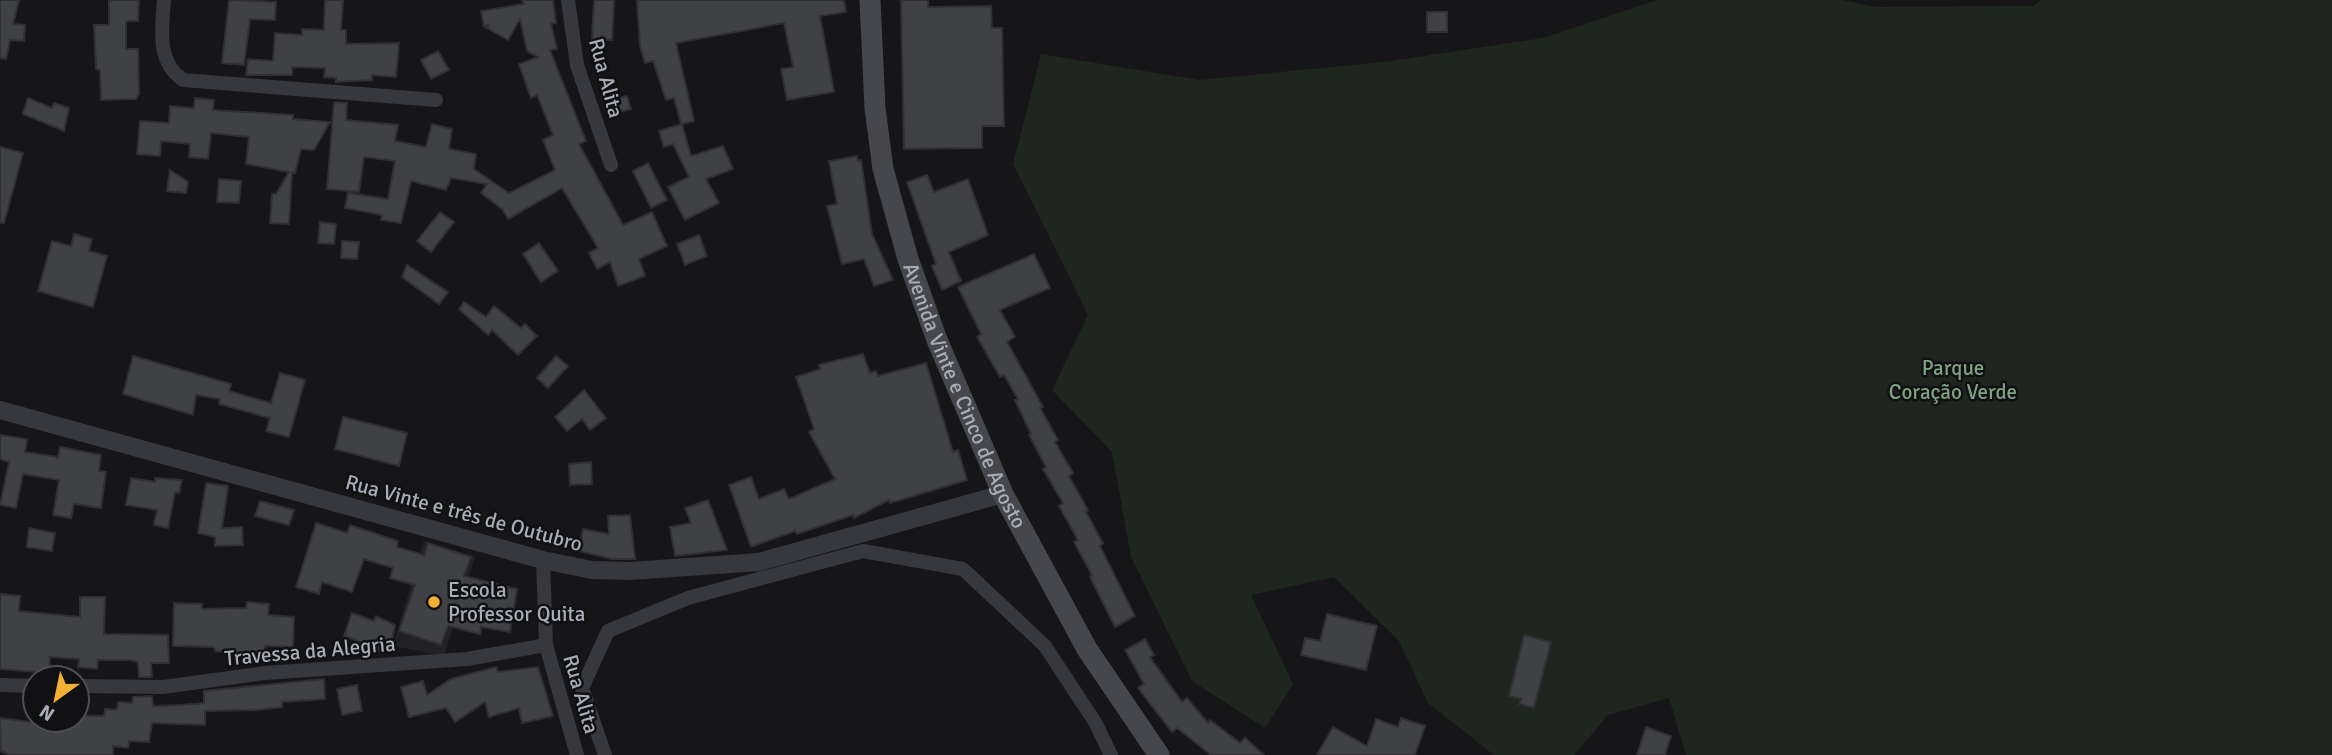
<svg xmlns="http://www.w3.org/2000/svg" width="2332" height="755" viewBox="0 0 2332 755" font-family="Signika,sans-serif">
<rect width="100%" height="100%" fill="#161618"/>
<polygon fill="#222225" points="424,541 475,557 444,656 393,646"/>
<polygon fill="#1e261f" points="1657,0 1841,0 1877,7 2034,6 2041,0 2332,0 2332,755 1686,755 1669,698 1608,715 1574,755 1494,755 1428,703 1399,641 1334,577 1251,595 1293,684 1265,728 1192,681 1131,557 1112,452 1052,390 1088,315 1013,164 1041,54 1199,80 1384,62 1543,38"/>
<g fill="#404145" stroke="#303034" stroke-width="2">
<polygon points="0,0 19,0 13,24 25,25 24,41 10,40 6,59 0,58"/>
<polygon points="109,0 139,0 138,21 126,21 126,49 138,49 139,94 136,99 101,100 100,70 96,69 94,25 109,25"/>
<polygon points="229,0 276,2 275,20 250,19 244,65 222,63"/>
<polygon points="325,0 343,0 341,30 346,30 346,44 399,43 396,77 372,75 372,80 336,82 336,78 324,77 325,68 292,67 292,75 246,75 248,59 273,61 275,33 302,35 302,29 324,30"/>
<polygon points="522,0 553,0 556,23 551,24 557,49 550,50 586,141 579,144 623,225 652,212 667,246 639,259 645,276 618,286 610,262 597,269 589,253 598,248 562,188 508,219 502,209 481,193 487,184 451,178 446,190 411,181 401,223 381,220 382,215 345,208 348,193 388,199 395,161 364,157 359,192 327,189 334,102 347,103 346,120 398,125 395,141 426,147 432,124 452,129 449,149 476,154 474,169 509,193 555,170 543,140 553,135 537,95 531,98 519,64 538,57 527,51 520,19 508,40 485,27 490,25 484,26 481,11 524,4"/>
<polygon points="594,0 614,0 612,40 592,39"/>
<polygon points="637,0 844,0 846,12 820,16 834,92 787,100 781,69 793,67 784,23 676,43 694,121 681,124 674,98 666,100 653,61 645,63 640,46"/>
<polygon points="901,0 928,0 928,7 991,6 992,28 1002,28 1004,126 982,126 982,148 904,149"/>
<rect x="1427" y="12" width="20" height="20"/>
<polygon points="438,51 449,70 431,79 421,60"/>
<polygon points="627,96 631,109 611,114 608,101"/>
<polygon points="28,98 52,108 54,103 69,108 64,131 23,114"/>
<polygon points="195,98 214,100 213,110 293,115 293,119 330,122 314,150 301,149 295,173 292,172 289,224 270,223 272,194 276,194 289,172 246,164 249,137 211,133 208,159 189,157 190,144 161,141 160,156 137,154 140,121 169,123 170,106 194,108"/>
<polygon points="682,124 691,156 723,146 733,169 706,179 719,203 685,220 668,187 689,177 673,144 664,147 659,131"/>
<polygon points="0,147 23,153 4,223 0,223"/>
<polygon points="857,156 858,161 861,160 872,234 893,280 874,286 864,259 842,264 827,206 837,204 829,161"/>
<polygon points="648,163 667,200 651,208 633,171"/>
<polygon points="170,170 188,182 186,193 167,191"/>
<polygon points="927,175 934,192 968,179 988,235 949,252 961,281 942,290 932,266 936,264 907,182"/>
<polygon points="219,179 241,181 239,203 217,202"/>
<polygon points="440,212 454,222 431,252 417,241"/>
<polygon points="320,222 336,224 334,244 318,243"/>
<polygon points="74,234 92,239 89,251 107,256 93,307 38,291 52,241 71,246"/>
<polygon points="699,235 707,256 685,265 677,244"/>
<polygon points="342,241 359,242 357,259 341,258"/>
<polygon points="539,243 558,271 541,282 523,254"/>
<polygon points="1034,254 1050,288 1000,310 1015,337 1007,342 1043,407 1040,408 1058,440 1055,442 1073,473 1069,476 1088,510 1086,512 1103,543 1100,546 1135,616 1115,627 1090,577 1092,575 1074,542 1078,540 1059,506 1063,503 1043,469 1046,467 1029,435 1031,434 1015,400 1018,399 1004,375 1000,377 977,337 981,334 958,287"/>
<polygon points="407,265 448,292 439,304 402,277"/>
<polygon points="464,302 486,317 494,306 521,328 525,324 537,336 518,355 492,330 488,335 459,309"/>
<polygon points="863,354 870,373 876,371 878,376 926,363 953,452 958,450 967,480 890,503 889,500 854,518 853,515 797,534 795,531 751,547 729,485 751,477 759,499 784,489 789,499 835,479 809,432 814,429 796,377 821,369 819,365"/>
<polygon points="133,356 231,384 229,391 271,403 280,373 305,380 289,437 266,431 270,418 219,404 220,399 196,395 193,415 123,394"/>
<polygon points="556,356 568,366 548,388 537,378"/>
<polygon points="584,390 606,418 590,430 582,419 567,431 555,417"/>
<polygon points="343,417 407,433 399,466 335,449"/>
<polygon points="0,435 27,439 25,452 58,457 60,447 101,455 99,471 106,472 101,508 74,504 71,518 53,515 59,480 23,474 16,508 0,505 9,462 0,459"/>
<polygon points="591,462 592,484 570,485 569,464"/>
<polygon points="131,478 155,482 155,478 182,480 179,493 175,492 168,528 154,525 157,510 126,505"/>
<polygon points="206,483 228,486 222,528 242,527 243,545 215,546 215,537 198,533"/>
<polygon points="708,500 727,550 675,556 670,527 691,523 685,508"/>
<polygon points="260,501 294,510 289,525 255,516"/>
<polygon points="630,515 635,559 612,559 579,551 583,529 609,534 608,516"/>
<polygon points="316,523 347,533 350,525 398,541 397,547 424,555 428,543 471,557 464,576 517,589 510,632 481,627 480,634 448,626 441,645 399,631 415,585 390,578 393,568 364,559 352,592 322,582 319,594 296,587"/>
<polygon points="29,528 55,533 52,551 27,547"/>
<polygon points="0,594 20,596 19,611 80,617 80,597 105,597 104,634 168,635 169,663 151,663 152,677 139,677 138,662 130,660 98,660 97,669 78,667 79,659 50,657 49,673 0,669"/>
<polygon points="247,602 269,604 268,615 294,617 293,647 265,646 265,656 215,651 214,647 173,646 174,603 202,604 202,609 246,608"/>
<polygon points="352,613 374,621 376,616 395,625 390,650 358,654 363,643 344,636"/>
<polygon points="1327,614 1377,626 1366,670 1301,655 1305,638 1320,641"/>
<polygon points="1524,635 1551,642 1534,708 1519,704 1521,699 1509,696"/>
<polygon points="1145,639 1154,655 1150,657 1182,702 1187,698 1208,723 1210,720 1240,743 1245,738 1264,755 1211,755 1177,728 1172,732 1138,688 1144,684 1125,650"/>
<polygon points="496,667 498,672 538,667 553,716 522,723 519,708 489,717 485,702 455,722 446,708 409,717 401,687 423,681 427,695 451,679"/>
<polygon points="324,679 325,699 282,702 282,707 256,710 205,711 205,725 152,723 149,742 129,741 128,748 113,746 113,755 9,755 1,751 0,718 30,722 77,720 77,715 104,716 105,709 117,710 118,702 132,703 133,697 152,696 153,706 182,705 204,703 204,691"/>
<polygon points="357,685 362,711 342,715 337,689"/>
<polygon points="1401,718 1425,726 1415,755 1317,755 1333,727 1367,746 1376,719 1398,727"/>
<polygon points="1646,727 1671,736 1665,755 1637,755"/>
</g>
<g fill="none" stroke-linecap="round" stroke-linejoin="round">
<g stroke="#37383d" stroke-width="14">
<path d="M 164,0 C 162,29 156,61 183,80 L 436,100"/>
<polyline points="568,0 577,65 611,165"/>
<polyline points="543,560 546,645 577,755"/>
<polyline points="0,685 35,686"/>
<polyline points="77,686 163,687 265,673 467,659 546,645"/>
<polyline points="605,755 582,688 608,631 688,598 863,551 963,569 1045,646 1095,722 1111,755"/>
</g>
<polyline stroke="#37383d" stroke-width="18" points="0,410 543,560 592,570 630,571 759,562 1003,494"/>
<path stroke="#45474d" stroke-width="21" id="s1" d="M 870,0 L 875,108 L 883,169 L 908,259 L 937,340 L 1003,494 L 1087,649 L 1159,755"/>
</g>
<circle fill="#f2b134" stroke="#111113" stroke-width="2.5" cx="434" cy="602" r="7"/>
<g text-anchor="middle" dominant-baseline="central" stroke-width="5" stroke-linejoin="round" paint-order="stroke">
<g font-size="21" fill="#a8adb8" stroke="#111113">
<text transform="translate(606 78) rotate(75)">Rua Alita</text>
<text stroke="none"><textPath href="#s1" startOffset="411">Avenida Vinte e Cinco de Agosto</textPath></text>
<text transform="translate(464 513) rotate(15)">Rua Vinte e três de Outubro</text>
<text transform="translate(310 651) rotate(-5)">Travessa da Alegria</text>
<text transform="translate(581 694) rotate(74)">Rua Alita</text>
</g>
<g font-size="21" fill="#7fa381" stroke="#111113">
<text x="1953" y="368">Parque<tspan x="1953" dy="24">Coração Verde</tspan></text>
</g>
<g font-size="21" fill="#a8adb8" stroke="#111113" text-anchor="start">
<text x="448" y="590">Escola<tspan x="448" dy="24">Professor Quita</tspan></text>
</g>
</g>
<g transform="translate(56 699) rotate(213)"><circle r="33" fill="#111113" stroke="#4d4f55" stroke-width="2"/>
<path d="M0-5L12 26L0 18L-12 26Z" fill="#f2b134"/>
<text y="-10" font-size="19" font-weight="bold" text-anchor="middle" fill="#a8adb8">N</text>
</g>
</svg>
